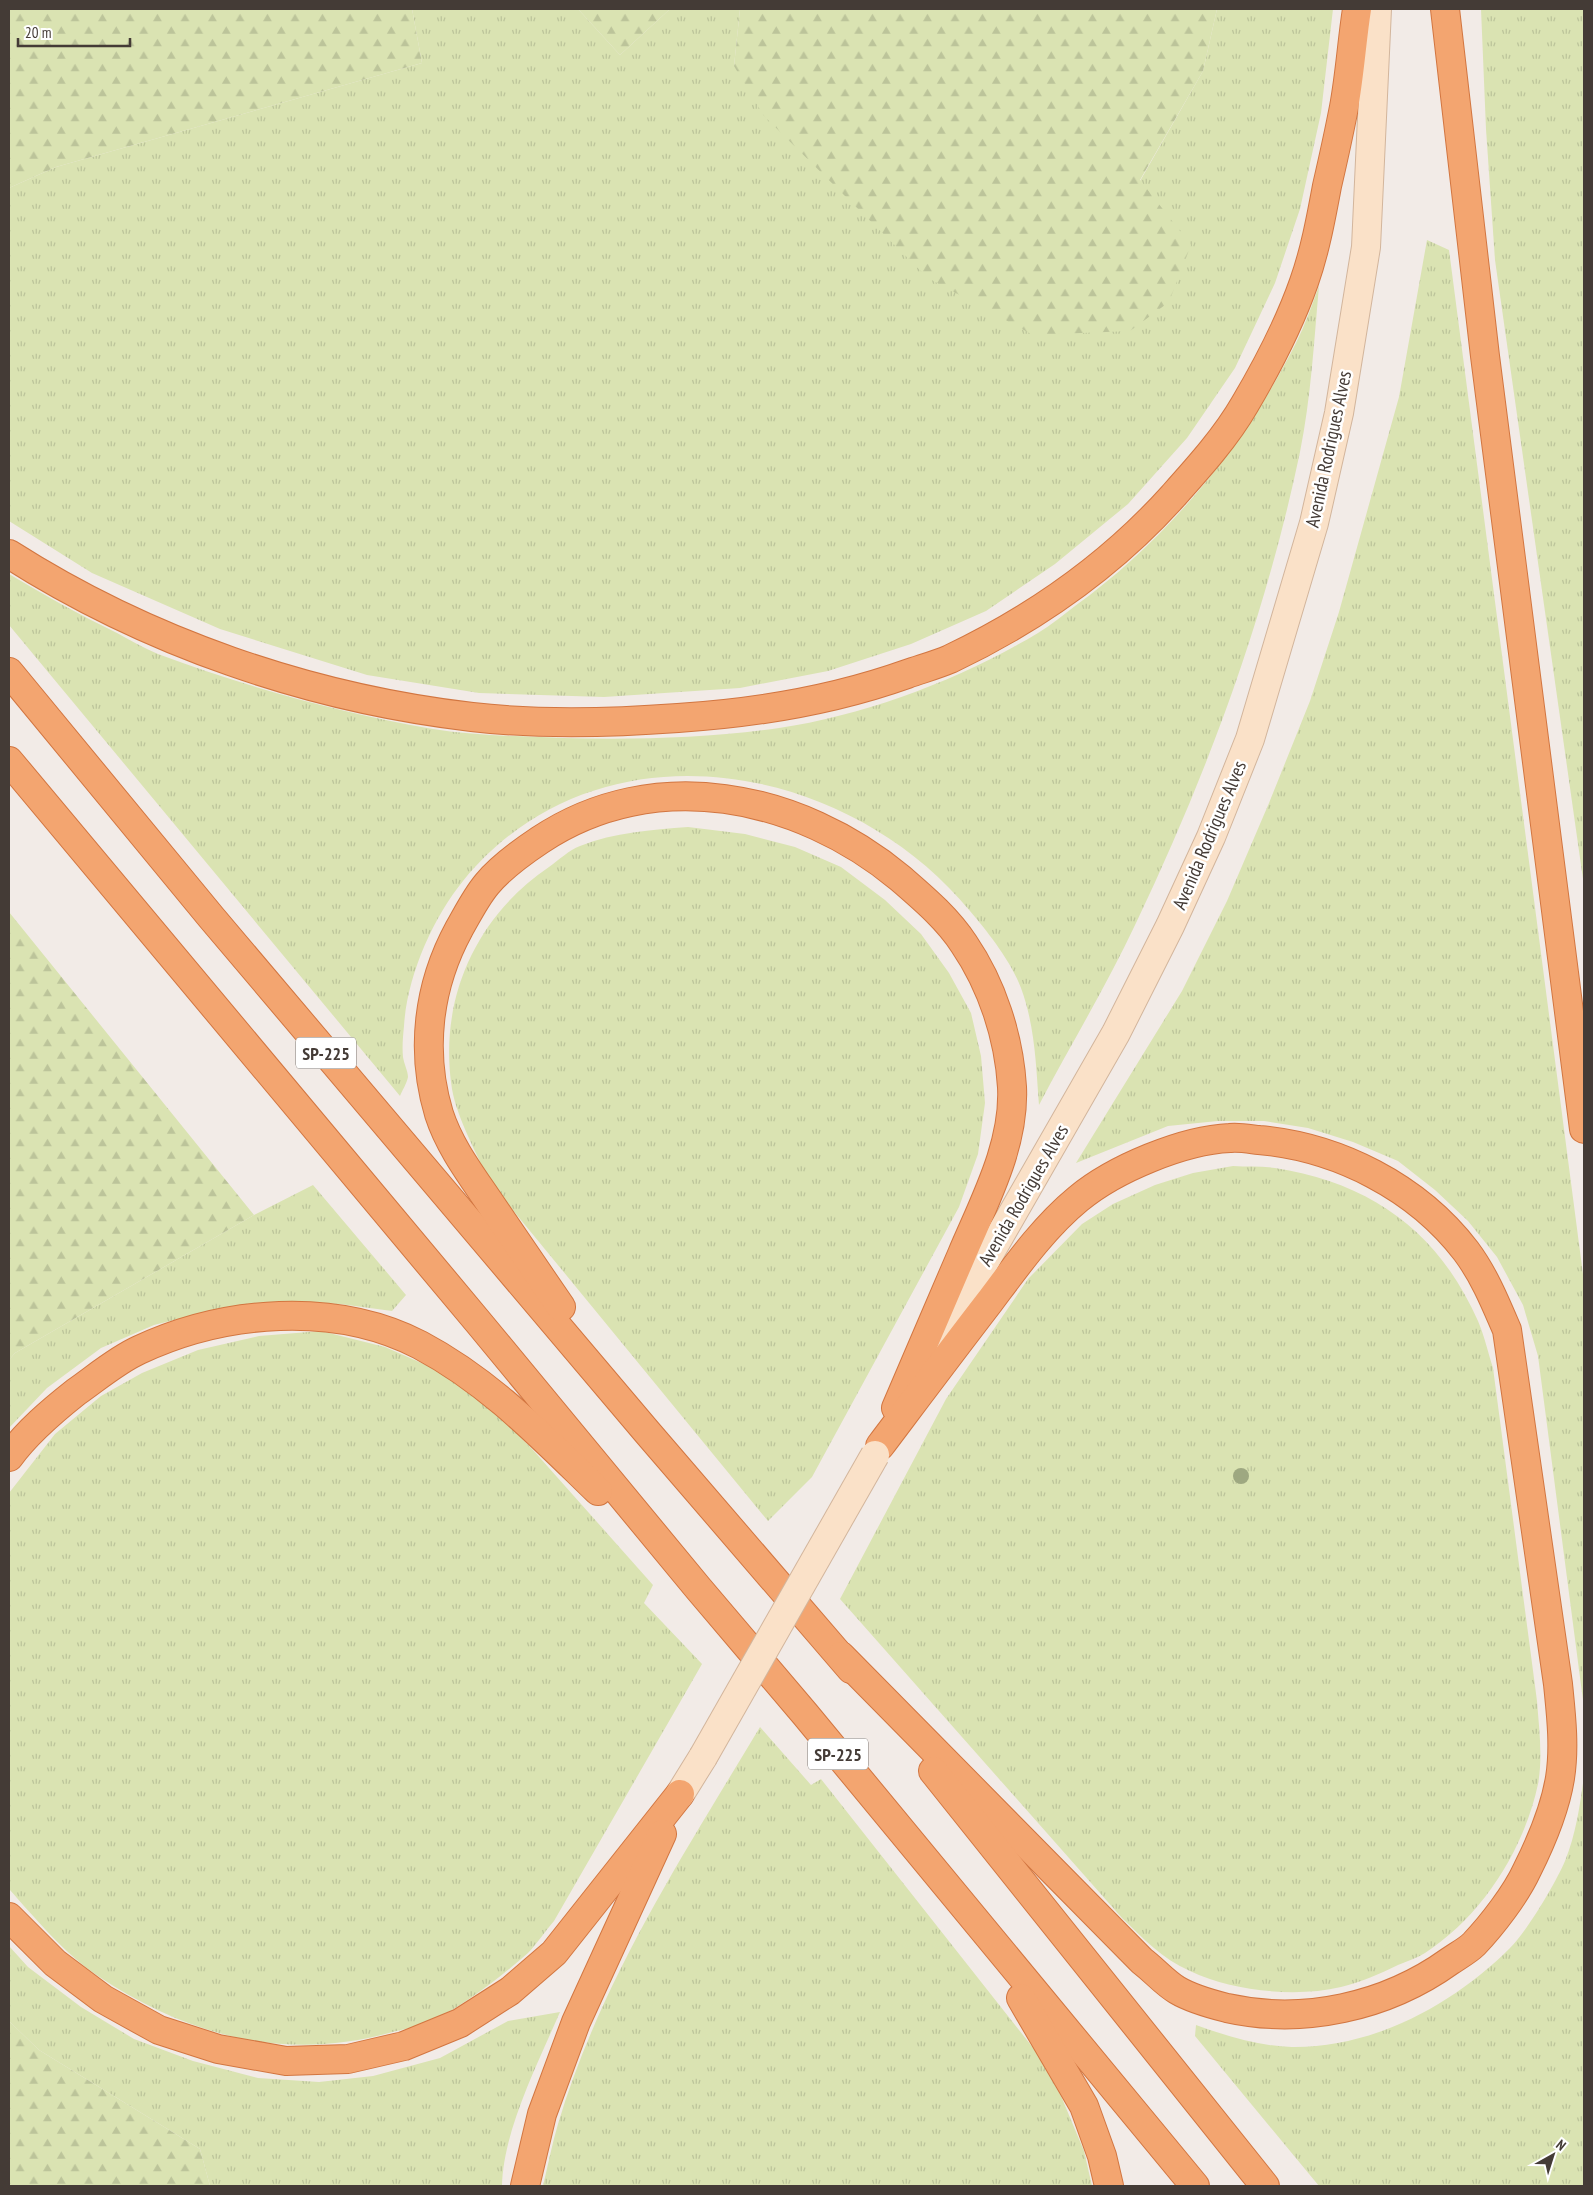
<svg xmlns="http://www.w3.org/2000/svg" width="1593" height="2195" viewBox="0 0 1593 2195" font-family="'PT Sans Narrow',sans-serif">
<defs>
<pattern id="grass-tufts" width="24" height="20" patternUnits="userSpaceOnUse" patternTransform="scale(1.25)"><rect width="24" height="20" fill="#dae3b2"/><path d="M3 7l-1-3M5 7V3M7 7l1-3M15 17l-1-3M17 17v-4M19 17l1-3" fill="none" stroke="#bcc49a"/></pattern>
<pattern id="forest-firs" width="22" height="20" patternUnits="userSpaceOnUse" patternTransform="scale(1.25)"><rect width="22" height="20" fill="#dae3b2"/><path d="M5 1l3.5 6h-7zM16 11l3.5 6h-7z" fill="#bcc49a"/></pattern>
</defs>
<rect width="100%" height="100%" fill="#f2ebe7"/>
<g fill="url(#grass-tufts)">
<polygon points="412,9 578,9 620,55 670,9 740,9 734,66 1140,181 1203,71 1217,9 1333,9 1321,113 1300,209 1275,283 1235,368 1187,438 1128,504 1055,564 986,611 911,644 828,671 740,688 604,697 479,693 367,675 220,629 92,573 9,521 9,188 56,167 422,63"/>
<polygon points="1481,9 1584,9 1584,886 1495,260 1486,129"/>
<polygon points="1427,240 1449,250 1584,1282 1584,1708 1538,1356 1523,1305 1497,1257 1468,1221 1435,1190 1398,1161 1353,1142 1308,1128 1264,1121 1218,1121 1168,1126 1076,1163 1182,991 1227,901 1269,803 1310,701 1339,612 1399,397"/>
<path d="M 1319,286 C 1314,341 1311,398 1300,452 C 1266,615 1208,772 1136,923 C 1107,985 1071,1044 1039,1105 C 1036,1065 1035,1026 1021,988 C 1012,963 988,932 970,911 C 846,760 597,716 463,881 C 432,919 407,977 404,1026 C 403,1036 402,1047 403,1057 C 404,1064 408,1071 408,1077 C 407,1083 402,1091 400,1096 L 9,625 L 9,574 C 44,595 80,615 117,633 C 130,640 144,648 158,654 C 246,687 340,713 433,729 C 476,736 520,736 563,738 C 635,740 708,738 779,728 C 867,715 961,679 1038,633 C 1051,625 1063,615 1075,606 C 1168,539 1244,446 1296,343 C 1305,325 1312,305 1319,286 Z"/>
<path d="M 688,827 L 745,834 L 795,847 L 841,867 L 885,900 L 921,934 L 949,973 L 971,1013 L 981,1056 L 985,1103 L 978,1154 L 959,1207 L 812,1477 L 768,1521 L 489,1181 C 477,1154 457,1118 452,1089 C 438,1001 475,917 549,867 C 559,860 569,850 580,846 C 615,832 651,830 688,827 Z"/>
<path d="M 1233,1166 C 1247,1167 1261,1166 1275,1168 C 1371,1183 1438,1231 1478,1321 C 1484,1335 1488,1352 1493,1368 L 1537,1701 C 1539,1728 1543,1757 1538,1784 C 1524,1850 1482,1916 1425,1953 C 1417,1958 1407,1961 1398,1965 C 1380,1974 1361,1982 1341,1987 C 1295,1998 1232,1991 1190,1971 C 1162,1959 1143,1938 1122,1918 L 840,1599 L 946,1399 L 1028,1279 L 1082,1224 L 1113,1204 L 1155,1185 L 1193,1173 Z"/>
<polygon points="313,1185 406,1295 392,1311 340,1304 280,1302 215,1310 154,1325 101,1348 47,1388 9,1428 9,1360 15,1353 254,1215"/>
<path d="M 321,1331 L 385,1347 L 442,1372 L 497,1413 L 533,1450 L 653,1585 L 644,1603 L 702,1664 L 554,1921 C 545,1931 537,1944 528,1953 C 502,1976 463,2006 432,2021 C 419,2027 403,2029 389,2033 C 283,2062 187,2035 98,1976 C 66,1955 34,1917 9,1889 L 9,1493 L 55,1434 L 101,1396 L 142,1373 L 198,1350 L 259,1336 Z"/>
<path d="M 760,1727 L 811,1785 L 821,1779 L 1034,2049 L 1061,2096 L 1084,2151 L 1092,2186 L 543,2186 C 548,2165 552,2144 558,2124 C 601,1980 684,1854 760,1727 Z"/>
<path d="M 1584,1776 L 1584,2186 L 1319,2186 L 1195,2036 L 1196,2025 C 1227,2036 1258,2046 1292,2047 C 1374,2048 1454,2004 1510,1948 C 1528,1930 1555,1884 1565,1861 C 1576,1834 1580,1805 1584,1776 Z"/>
<path d="M 9,1946 L 28,1967 L 81,2007 L 134,2039 L 193,2061 L 258,2078 L 319,2082 L 373,2076 L 440,2058 L 508,2021 L 560,2012 C 538,2063 503,2131 502,2186 L 210,2186 L 200,2149 L 39,2050 L 9,2021 Z"/>
</g>
<g fill="url(#forest-firs)">
<polygon points="9,9 412,9 422,63 56,167 9,188"/>
<polygon points="578,9 670,9 620,55"/>
<polygon points="740,9 1217,9 1203,71 1140,180 1191,245 1169,302 1130,331 1033,335 928,278 764,116 734,66"/>
<polygon points="9,912 254,1215 15,1353 9,1360"/>
<polygon points="9,2021 39,2050 200,2149 210,2186 9,2186"/>
</g>
<g fill="none" stroke-linecap="round" stroke-linejoin="round">
<g stroke="#d2b59c" stroke-width="30">
<g id="secondary">
<polyline points="921,1373 1116,1033 1170,926 1211,837 1250,739 1314,523 1339,413 1366,247 1377,9"/>
<polyline points="680,1794 703,1757"/>
</g>
</g>
<g stroke="#d27641" stroke-width="30">
<g id="motorway">
<polyline points="1445,9 1485,356 1584,1129"/>
<path d="M 9,554 C 147,642 309,698 472,717 C 540,725 610,723 678,718 C 756,713 834,700 907,674 C 921,669 936,665 950,659 C 1034,619 1111,565 1173,496 C 1199,467 1226,437 1245,404 C 1268,365 1289,325 1304,282 C 1315,251 1321,218 1327,186 C 1333,160 1339,133 1344,107 C 1350,75 1352,41 1357,9"/>
<polyline points="9,672 211,917 647,1432 851,1669"/>
<polyline points="9,761 479,1323 698,1588 805,1714 1195,2186"/>
<path d="M 561,1307 C 538,1273 515,1240 492,1206 C 472,1176 450,1148 439,1114 C 420,1051 428,986 459,929 C 467,915 476,897 487,884 C 501,867 522,852 540,840 C 654,764 799,794 900,878 C 923,898 947,918 964,944 C 992,985 1009,1037 1012,1087 C 1015,1145 984,1202 962,1254 C 940,1305 918,1357 896,1408"/>
<path d="M 9,1457 C 27,1432 52,1411 76,1392 C 96,1378 117,1360 139,1350 C 224,1310 335,1301 420,1345 C 490,1382 542,1437 598,1491"/>
<path d="M 841,1656 L 1142,1961 C 1154,1970 1165,1983 1177,1990 C 1192,1999 1211,2004 1227,2008 C 1303,2025 1386,2007 1450,1961 C 1457,1956 1467,1951 1474,1944 C 1492,1925 1516,1894 1527,1870 C 1541,1842 1555,1809 1560,1778 C 1565,1747 1561,1714 1558,1684 L 1507,1330 C 1495,1302 1484,1275 1466,1251 C 1417,1187 1338,1147 1259,1140 C 1250,1139 1239,1137 1230,1138 C 1183,1140 1114,1169 1078,1199 C 1044,1227 1017,1265 990,1301 C 953,1349 917,1397 880,1446"/>
<polyline points="933,1771 1265,2186"/>
<polyline points="9,1917 55,1963 103,1999 159,2030 218,2049 286,2061 348,2059 404,2046 460,2023 510,1991 554,1953 680,1794"/>
<polyline points="1021,1998 1084,2106 1102,2156 1109,2186"/>
<polyline points="525,2186 542,2114 576,2022 662,1834"/>
</g>
</g>
<use href="#secondary" stroke="#fae1c8" stroke-width="28"/>
<use href="#motorway" stroke="#f3a570" stroke-width="28"/>
<g stroke="#d2b59c" stroke-width="30" stroke-linecap="butt">
<polyline id="secondary-bridge" points="703,1757 875,1455"/>
</g>
<use href="#secondary-bridge" stroke="#fae1c8" stroke-width="28"/>
</g>
<circle fill="#9ea881" cx="1241" cy="1476" r="8"/>
<g text-anchor="middle" dominant-baseline="central" stroke-width="5" stroke-linejoin="round" paint-order="stroke">
<g fill="#fff" stroke="#7c7672" stroke-width="1">
<rect x="296" y="1037.5" width="60" height="31" rx="4"/>
<rect x="808" y="1738.5" width="60" height="31" rx="4"/>
</g>
<g font-size="18" font-weight="bold" fill="#443b36">
<text x="326" y="1053">SP-225</text>
<text x="838" y="1754">SP-225</text>
</g>
<g font-size="19" fill="#443b36" stroke="#fff">
<text transform="translate(1328 449) rotate(-78)">Avenida Rodrigues Alves</text>
<text transform="translate(1209 835) rotate(-67)">Avenida Rodrigues Alves</text>
<text transform="translate(1023 1195) rotate(-60)">Avenida Rodrigues Alves</text>
</g>
</g>
<rect width="1593" height="2195" fill="none" stroke="#443b36" stroke-width="20"/>
<g transform="translate(1553 2155) rotate(39)" stroke="#ffffff" stroke-width="4" paint-order="stroke">
<path d="M0-4L9 19L0 12L-9 19Z" fill="#443b36"/>
<text y="-8" font-size="14" font-weight="bold" text-anchor="middle" fill="#443b36">N</text>
</g>
<path d="M18 38v8h112v-8" fill="none" stroke="#443b36" stroke-width="2.5"/>
<text x="25" y="38" font-size="15" fill="#443b36" stroke="#ffffff" stroke-width="4" paint-order="stroke">20 m</text>
</svg>
